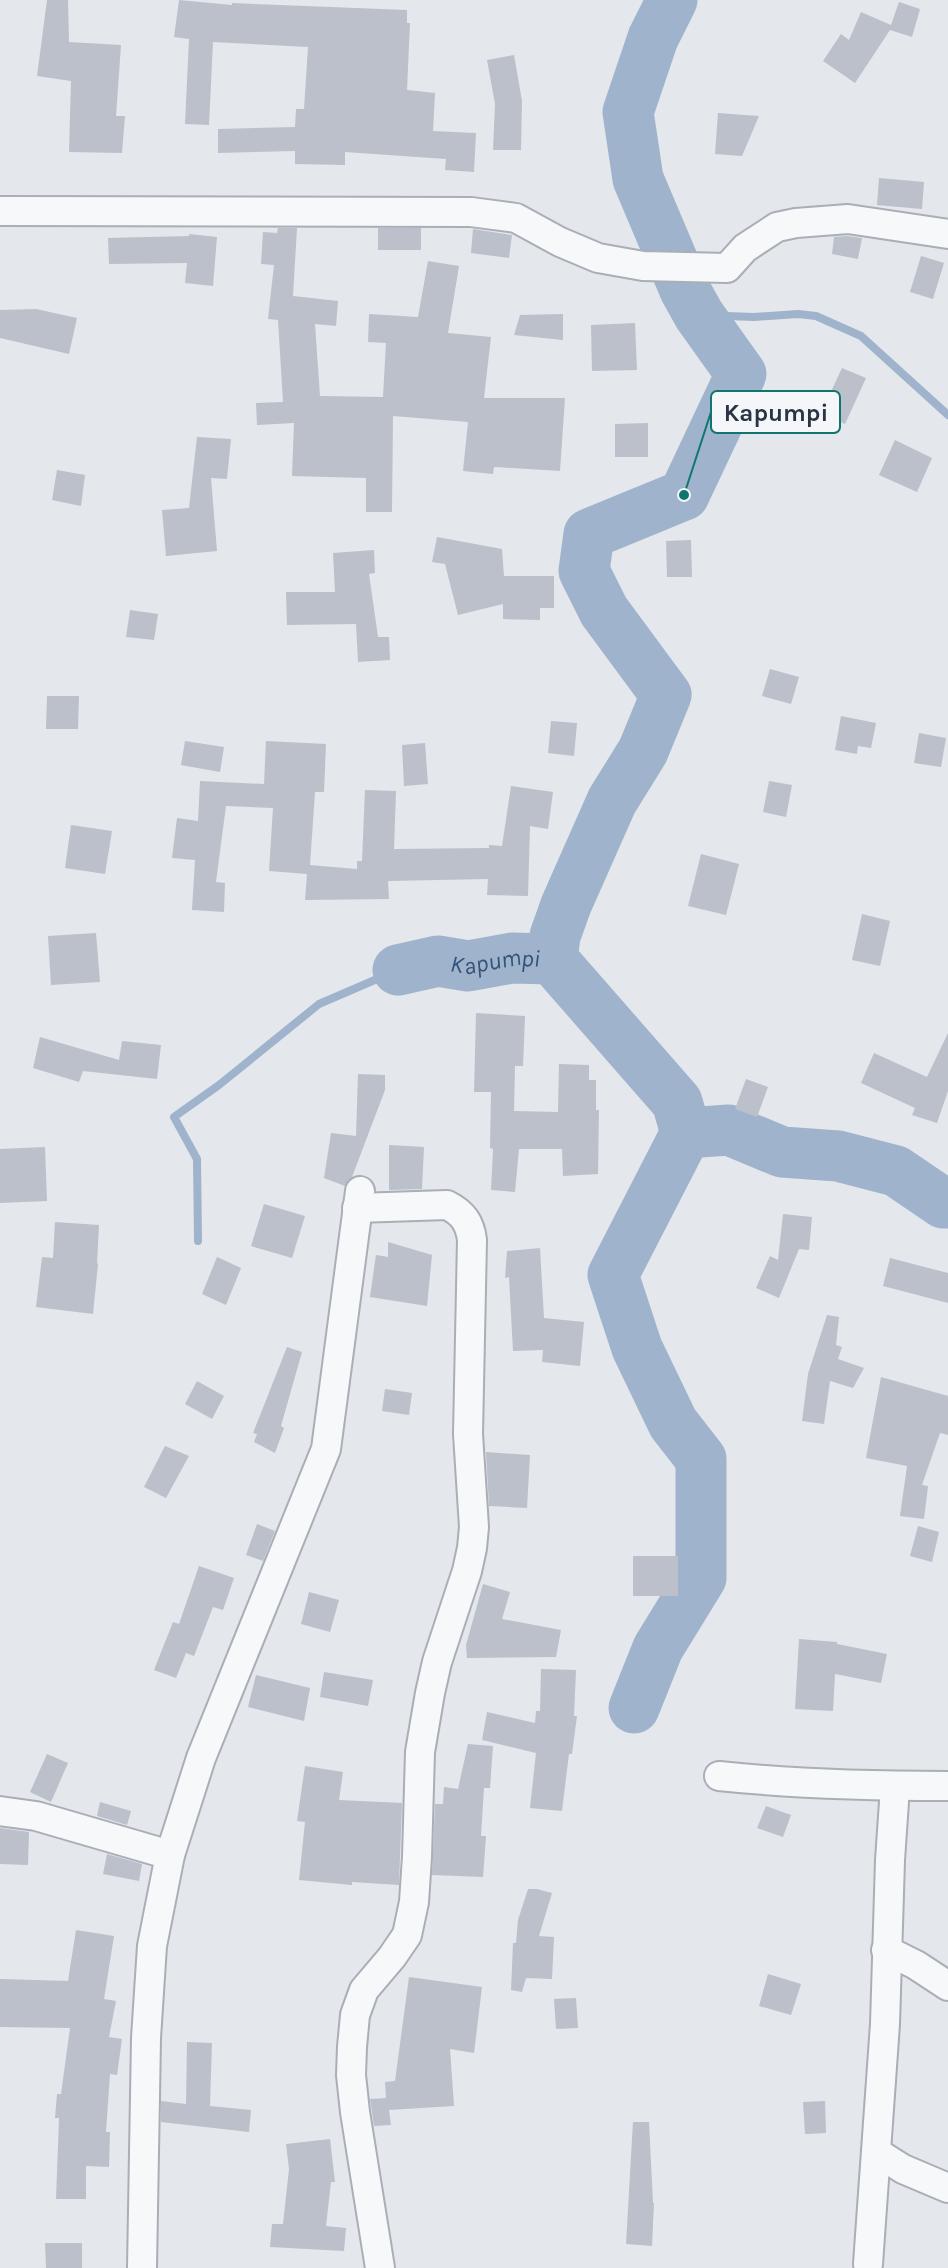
<svg xmlns="http://www.w3.org/2000/svg" width="948" height="2268" viewBox="0 0 948 2268" font-family="Karla,sans-serif">
<rect width="100%" height="100%" fill="#e4e7ec"/>
<g fill="none" stroke-linecap="round" stroke-linejoin="round">
<g stroke="#9fb4cc" stroke-width="8">
<polyline points="699,315 754,317 798,314 816,316 861,336 948,415"/>
<polyline points="198,1241 197,1159 174,1117 219,1085 319,1004 398,970"/>
</g>
<g stroke="#9fb4cc" stroke-width="51">
<polyline points="552,959 677,1102 686,1133 729,1130 782,1152 838,1156 896,1171 943,1203 948,1203"/>
<path id="s1" d="M 398,970 L 438,961 L 468,966 L 512,958 L 552,959 L 555,936 L 566,905 L 612,801 L 643,751 L 666,695 L 604,611 L 584,571 L 589,534 L 684,495 L 741,374 L 699,315 L 685,290 L 638,179 L 628,112 L 653,38 L 672,0"/>
<polyline points="634,1708 658,1648 701,1578 701,1459 673,1423 637,1348 613,1275 686,1133"/>
</g>
</g>
<g fill="#bbc0ca">
<polygon points="47,0 68,0 69,42 121,45 116,116 125,116 122,153 69,152 71,81 37,76"/>
<polygon points="179,0 232,5 232,3 407,10 407,23 410,23 407,90 435,93 433,131 476,133 474,172 445,170 446,159 345,152 345,165 295,164 295,151 218,153 218,129 295,127 296,109 304,109 308,47 213,42 209,125 185,124 189,39 174,37"/>
<polygon points="899,2 920,9 912,37 890,30 855,83 823,61 841,34 849,40 861,12 891,25"/>
<polygon points="514,55 522,101 521,150 493,150 495,104 487,60"/>
<polygon points="718,113 759,116 742,156 715,154"/>
<polygon points="879,178 924,182 922,209 877,205"/>
<polygon points="278,228 297,228 293,296 338,301 336,326 315,324 320,396 383,397 386,343 368,342 369,314 418,317 428,261 459,266 448,333 491,337 484,398 565,398 560,471 494,467 493,474 463,471 468,422 393,416 392,512 366,512 366,478 292,476 294,423 257,425 256,403 283,402 278,320 268,319 274,265 261,264 263,232 277,233"/>
<rect x="378" y="228" width="43" height="22"/>
<polygon points="473,229 512,235 509,258 471,253"/>
<polygon points="189,234 217,237 213,286 185,283 187,263 109,264 108,238 189,236"/>
<polygon points="847,236 862,238 858,259 832,254 834,237"/>
<polygon points="921,256 944,263 933,299 910,292"/>
<polygon points="36,309 77,318 69,354 0,338 0,310"/>
<polygon points="563,314 563,340 514,335 520,315"/>
<polygon points="635,323 637,370 592,371 591,325"/>
<polygon points="842,368 866,378 845,424 821,413"/>
<polygon points="648,423 648,457 615,457 615,424"/>
<polygon points="197,437 231,439 227,479 211,478 217,551 166,556 162,510 189,508"/>
<polygon points="895,440 932,458 917,492 879,475"/>
<polygon points="57,470 85,475 81,506 52,500"/>
<polygon points="437,537 502,549 504,576 554,576 554,608 540,608 540,620 503,619 503,604 458,615 445,564 432,562"/>
<polygon points="691,540 692,577 667,577 666,541"/>
<polygon points="374,550 375,573 369,574 378,637 389,637 390,660 358,662 356,624 287,625 286,592 335,592 333,553"/>
<polygon points="130,610 158,614 154,640 126,637"/>
<polygon points="770,669 799,677 791,704 762,696"/>
<polygon points="47,696 79,696 78,729 46,729"/>
<polygon points="841,716 876,723 871,748 858,746 857,754 835,750"/>
<polygon points="551,721 577,723 574,756 548,753"/>
<polygon points="919,733 946,738 941,767 914,763"/>
<polygon points="185,741 224,747 220,772 181,765"/>
<polygon points="266,741 326,744 324,792 315,792 310,865 357,869 357,861 362,861 365,790 396,791 394,849 489,848 489,845 502,846 511,786 553,792 548,829 530,826 528,896 487,895 488,879 388,881 389,899 305,900 307,874 269,871 273,808 226,806 216,882 225,883 224,912 192,910 195,860 172,858 177,818 198,821 200,781 264,784"/>
<polygon points="425,743 428,784 404,786 402,745"/>
<polygon points="769,781 792,785 786,817 763,812"/>
<polygon points="71,825 112,831 105,874 65,868"/>
<polygon points="701,854 739,864 726,915 688,906"/>
<polygon points="862,914 890,921 880,966 852,960"/>
<polygon points="96,933 100,982 51,985 48,936"/>
<polygon points="476,1013 525,1016 523,1066 515,1066 514,1111 558,1112 559,1064 589,1065 589,1080 596,1080 596,1110 599,1110 598,1174 563,1176 562,1149 519,1149 515,1192 491,1190 493,1149 490,1148 491,1092 474,1092"/>
<polygon points="948,1033 948,1091 937,1123 912,1115 915,1108 861,1083 874,1053 927,1077"/>
<polygon points="40,1037 119,1060 122,1041 161,1045 157,1079 83,1071 79,1082 33,1068"/>
<polygon points="358,1074 385,1075 385,1090 352,1177 345,1186 324,1178 331,1133 356,1136"/>
<polygon points="746,1079 768,1087 757,1117 735,1109"/>
<polygon points="389,1145 424,1147 422,1189 389,1190"/>
<polygon points="45,1147 47,1201 0,1203 0,1149"/>
<polygon points="264,1204 305,1216 292,1258 251,1246"/>
<polygon points="783,1214 812,1217 809,1250 799,1249 779,1298 756,1288 770,1256 778,1260"/>
<polygon points="55,1222 99,1225 97,1263 98,1264 93,1314 36,1307 42,1257 53,1258"/>
<polygon points="388,1242 432,1255 427,1306 370,1297 376,1255 388,1257"/>
<polygon points="540,1248 544,1318 584,1322 580,1366 542,1362 543,1350 513,1351 509,1277 505,1278 507,1251"/>
<polygon points="217,1257 241,1268 226,1305 202,1294"/>
<polygon points="890,1258 948,1273 948,1303 883,1286"/>
<polygon points="827,1315 839,1317 836,1345 842,1347 838,1359 864,1368 853,1388 830,1381 824,1424 802,1421 808,1374"/>
<polygon points="287,1347 302,1352 281,1426 284,1428 275,1453 254,1442 257,1434 253,1433"/>
<polygon points="881,1377 948,1396 948,1435 940,1433 922,1485 928,1486 924,1519 900,1516 907,1466 866,1458"/>
<polygon points="197,1381 224,1396 212,1419 185,1404"/>
<polygon points="385,1389 412,1393 409,1415 382,1411"/>
<polygon points="165,1446 189,1456 166,1498 144,1487"/>
<polygon points="486,1452 530,1455 527,1508 489,1506"/>
<polygon points="257,1524 275,1531 263,1561 246,1555"/>
<polygon points="918,1526 939,1532 932,1562 910,1556"/>
<rect x="633" y="1556" width="45" height="40"/>
<polygon points="199,1566 234,1578 223,1610 213,1607 194,1656 186,1653 176,1678 154,1670 173,1622 179,1624"/>
<polygon points="483,1584 510,1592 502,1619 561,1630 556,1657 467,1658 466,1645"/>
<polygon points="309,1592 339,1600 330,1632 301,1624"/>
<polygon points="799,1639 837,1642 837,1644 887,1654 881,1683 835,1674 833,1711 795,1709"/>
<polygon points="541,1669 576,1670 574,1716 577,1716 572,1754 569,1754 562,1811 530,1808 536,1753 482,1740 487,1712 535,1723 536,1711 540,1711"/>
<polygon points="324,1672 373,1680 368,1706 320,1697"/>
<polygon points="256,1675 310,1688 304,1721 248,1707"/>
<polygon points="468,1744 493,1746 490,1788 484,1788 481,1836 486,1836 483,1877 432,1875 435,1804 443,1804 444,1787 458,1789"/>
<polygon points="47,1754 68,1763 51,1802 30,1792"/>
<polygon points="305,1766 343,1772 339,1800 402,1803 399,1885 352,1882 352,1885 299,1880 305,1822 297,1821"/>
<polygon points="100,1802 131,1811 127,1825 97,1816"/>
<polygon points="766,1806 791,1815 783,1837 757,1828"/>
<polygon points="0,1828 29,1832 28,1865 0,1864"/>
<polygon points="107,1854 142,1864 139,1881 103,1874"/>
<polygon points="528,1889 537,1889 552,1893 539,1936 554,1937 552,1979 526,1978 522,1992 511,1990 513,1943 516,1943 518,1920"/>
<polygon points="76,1930 114,1936 104,1999 116,2001 109,2037 122,2039 117,2075 110,2074 106,2132 110,2132 109,2167 86,2166 86,2199 56,2199 59,2118 55,2118 57,2094 61,2094 70,2028 0,2027 0,1979 68,1981"/>
<polygon points="768,1974 801,1984 791,2015 759,2006"/>
<polygon points="409,1977 482,1987 474,2053 450,2049 454,2106 389,2110 391,2125 374,2126 370,2099 386,2098 385,2082 395,2081"/>
<polygon points="576,1998 578,2028 556,2029 554,1999"/>
<polygon points="187,2042 212,2043 210,2106 251,2110 249,2132 161,2122 161,2101 186,2104"/>
<polygon points="825,2101 826,2133 805,2134 803,2102"/>
<polygon points="633,2122 649,2122 653,2203 654,2203 652,2246 626,2244"/>
<polygon points="330,2139 335,2182 331,2182 326,2226 346,2228 344,2251 270,2247 272,2224 283,2224 289,2169 286,2144"/>
<polygon points="45,2243 82,2243 82,2268 46,2268"/>
</g>
<g fill="none" stroke-linecap="round" stroke-linejoin="round">
<g stroke="#a9aeb7" stroke-width="32">
<g id="minor">
<polyline points="0,211 471,212 516,218 560,242 598,258 643,266 727,268 745,248 777,227 796,223 848,219 948,234"/>
<path d="M 357,1208 L 447,1205 C 463,1213 470,1223 472,1240 L 468,1434 L 474,1527 L 472,1548 L 467,1571 L 437,1662 L 430,1693 L 420,1752 L 417,1857 L 414,1902 L 407,1935 L 392,1957 L 364,1990 L 355,2015 L 352,2047 L 351,2075 L 355,2112 L 380,2268"/>
<path d="M 719,1776 C 795,1784 872,1786 948,1786"/>
<polyline points="0,1811 36,1816 170,1855"/>
<polyline points="886,1950 916,1965 948,1986"/>
<polyline points="876,2152 903,2169 948,2188"/>
<polyline points="868,2264 885,2024 890,1860 895,1787"/>
<polyline points="142,2268 146,2038 152,1946 170,1855 201,1758 326,1449 360,1191"/>
</g>
</g>
<use href="#minor" stroke="#f7f8fa" stroke-width="28"/>
</g>
<g text-anchor="middle" dominant-baseline="central" stroke-width="4.5" stroke-linejoin="round" paint-order="stroke">
<g font-size="24" font-style="italic" fill="#34527a" stroke="#f4f6f9">
<text stroke="none"><textPath href="#s1" startOffset="99">Kapumpi</textPath></text>
</g>
</g>
<path fill="none" stroke="#0f766e" stroke-width="2" d="M684 495L711 412"/>
<circle fill="#0f766e" stroke="#f4f6f9" stroke-width="2" cx="684" cy="495" r="6"/>
<rect fill="#f4f6f9" stroke="#0f766e" stroke-width="2" x="711" y="391" width="129" height="42" rx="6"/>
<g font-size="24" text-anchor="middle" font-weight="bold" fill="#2b3445">
<text x="776" y="421">Kapumpi</text>
</g>
</svg>
